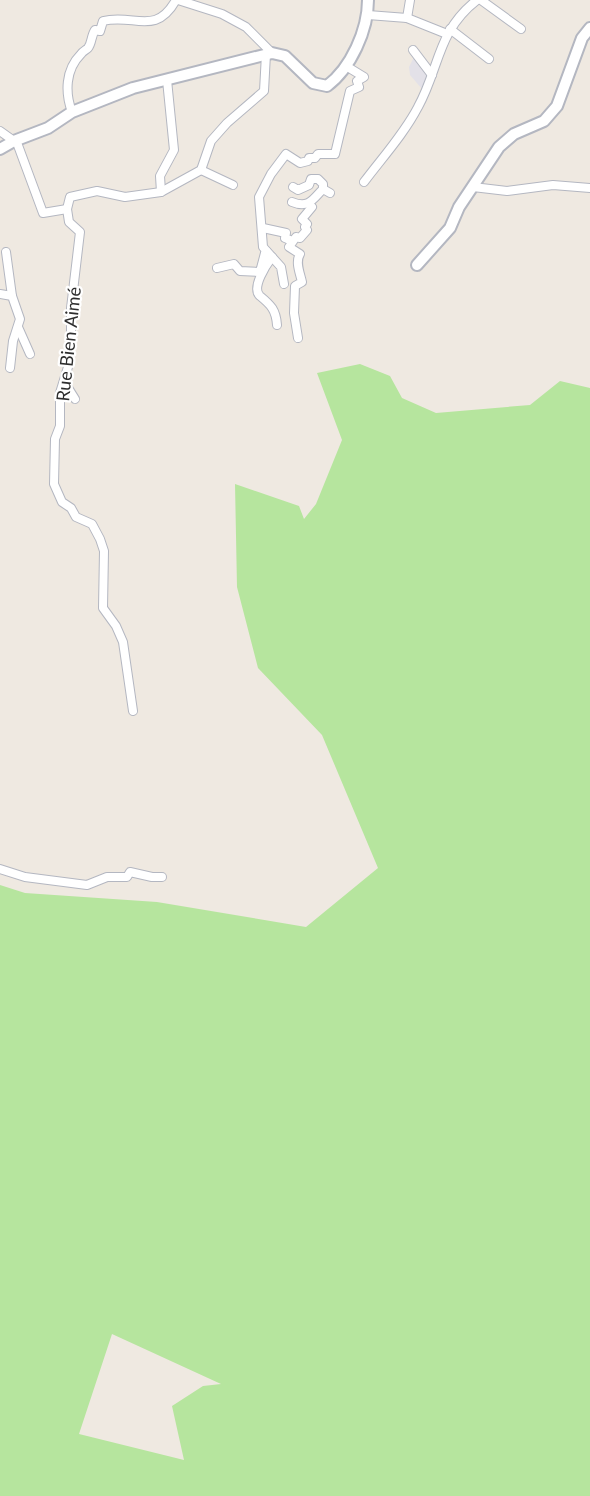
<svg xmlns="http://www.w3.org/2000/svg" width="590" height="1496" viewBox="0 0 590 1496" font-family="Lato,sans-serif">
<rect width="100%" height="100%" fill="#efe9e1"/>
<polygon fill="#e3e1e8" points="414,57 429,75 422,89 410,75 409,67"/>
<path fill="#b6e59e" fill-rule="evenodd" d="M 360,364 L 390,376 L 402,398 L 436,413 L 530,405 L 560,381 L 590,388 L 590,1496 L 0,1496 L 0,885 L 25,893 L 157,902 L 306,927 L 378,868 L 322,735 L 258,668 L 237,587 L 235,484 L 299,506 L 304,519 L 316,504 L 342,440 L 317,373 ZM 112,1334 L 221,1384 L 203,1386 L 172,1406 L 184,1460 L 79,1434 Z"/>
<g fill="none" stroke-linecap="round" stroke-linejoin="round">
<g stroke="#b4b7c1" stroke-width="10">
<g id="street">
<polyline points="178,0 222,14 246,27 272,53"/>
<polyline points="481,0 521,29"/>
<polyline points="368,15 407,18 447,34"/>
<polyline points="407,18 410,0"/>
<polyline points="450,29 489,59"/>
<polyline points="413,50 432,75"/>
<path d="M 72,112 C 65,93 65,70 81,54 C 83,51 86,50 88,48 C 92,43 91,36 95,30 L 100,31 L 103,21 C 134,13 155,37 176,0"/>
<polyline points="0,131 14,141"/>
<polyline points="16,140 43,213 67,209"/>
<polyline points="201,170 233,185"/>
<path d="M 364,182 C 382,158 404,134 418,107 C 440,67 437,31 477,0"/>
<polyline points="293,187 298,190 309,185 311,179 318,179 323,184 323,189"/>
<polyline points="473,187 507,191 553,185 590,188"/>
<polyline points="161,192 160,176 174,150 167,80"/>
<path d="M 292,202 C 309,209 313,199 323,189 L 330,193"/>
<polyline points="263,228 286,233 285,238 292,241"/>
<polyline points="6,252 12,296"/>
<path d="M 272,257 C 266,265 251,288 260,296 C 271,305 276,310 277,325"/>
<polyline points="217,268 234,264 240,271 260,272 265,253 267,252"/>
<polyline points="284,284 281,267 263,247 259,197 271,174 286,154 300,163 308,161 309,158 315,158 318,154 335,154 350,91 359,87 357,81 364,77 346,66"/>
<polyline points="0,294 12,296 20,319 13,341 10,368"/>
<polyline points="18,327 30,354"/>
<path d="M 298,338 L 294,313 L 295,286 L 302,282 C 300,273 295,262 300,254 L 289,247 L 296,237 L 300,238 L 307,230 L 305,227 L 307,224 L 302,219 L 312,207 L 309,204"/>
<polyline points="65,383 75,399"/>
<polyline points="133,711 123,642 116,626 103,608 104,551 100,539 92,524 76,517 71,508 62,502 54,484 55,439 60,426 60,393 68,367 71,335 71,308 80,232 69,222 67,209 70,197 97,191 125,197 161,192 201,170 211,141 227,123 264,91 266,54"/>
<polyline points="0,869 25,877 87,885 107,877 127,877 130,872 152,877 162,877"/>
</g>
</g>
<g stroke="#b4b7c1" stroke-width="14">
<g id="secondary">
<path d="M 0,149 L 14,141 L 48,128 L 72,112 L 133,88 L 272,53 L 285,56 L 313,83 L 327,86 C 351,68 368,30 368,0"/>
<polyline points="417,265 450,228 459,207 499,147 514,134 544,121 557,106 582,38 590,28"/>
</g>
</g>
<use href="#street" stroke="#fff" stroke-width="8"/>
<use href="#secondary" stroke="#fff" stroke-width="10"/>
</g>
<g text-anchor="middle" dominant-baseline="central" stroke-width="4.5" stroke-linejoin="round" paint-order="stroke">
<g font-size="18" fill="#2e2e2e" stroke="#fff">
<text transform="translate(68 344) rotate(-84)">Rue Bien Aimé</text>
</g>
</g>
</svg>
